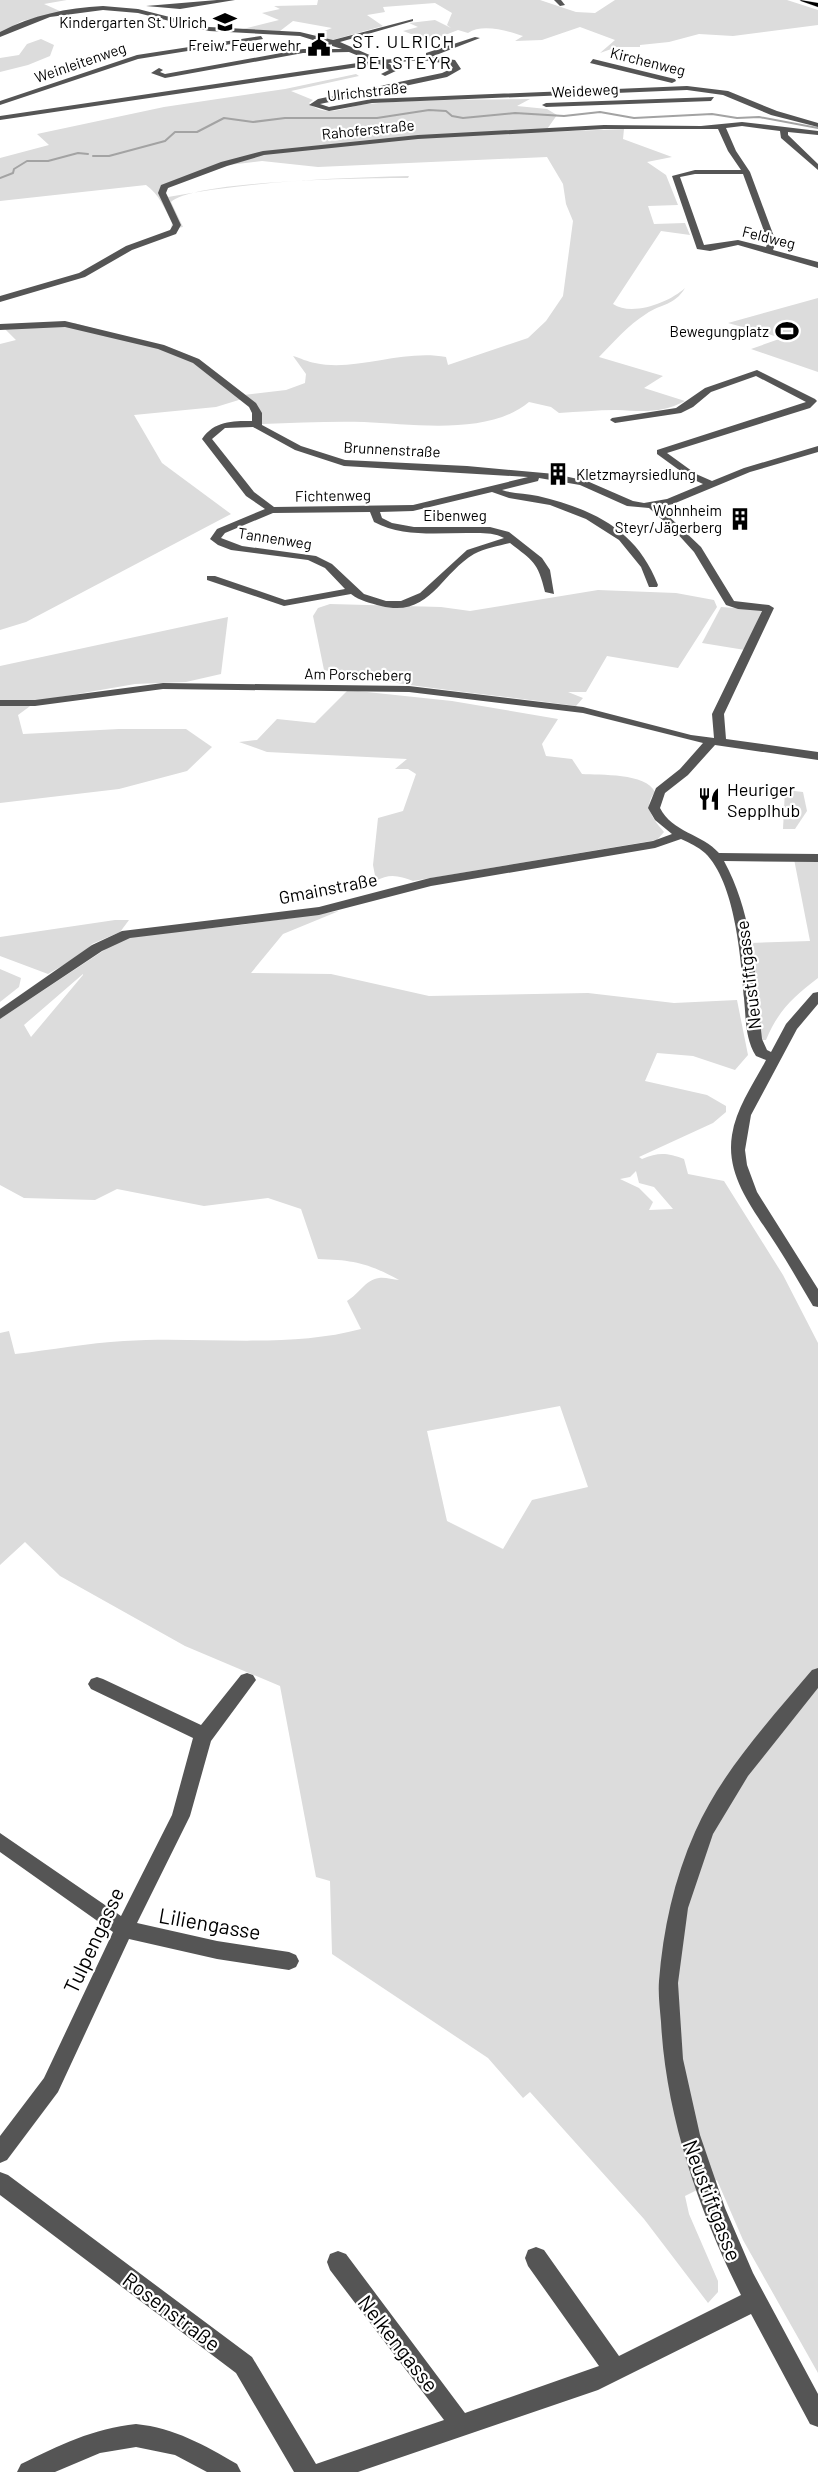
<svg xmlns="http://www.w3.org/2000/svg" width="818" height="2472" viewBox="0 0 818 2472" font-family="Barlow,sans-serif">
<rect width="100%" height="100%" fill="#fff"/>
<g fill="#dcdcdc" fill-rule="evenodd">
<polygon points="0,0 67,0 44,4 62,12 22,21 0,33"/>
<path d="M 318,0 L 540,0 L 576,12 L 595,13 L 615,0 L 787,0 L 818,10 L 818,25 L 733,36 L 699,34 L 669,42 L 640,45 L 640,47 L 617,47 L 600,53 L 615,40 L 580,27 L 542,40 L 515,41 L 523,36 C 508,31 482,23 468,33 L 458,30 L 430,41 L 403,31 L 418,27 L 409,23 L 435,20 L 451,28 L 447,25 L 452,13 L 435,3 L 383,7 L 385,12 L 367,15 L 383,26 L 332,40 L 314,35 L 332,28 L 293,21 L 280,31 L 239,30 L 279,20 L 262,13 L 280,9 L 274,6 L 317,5 Z"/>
<polygon points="41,39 54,45 50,56 28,65 0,72 0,58 19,55 27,44"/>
<path d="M 356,74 L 359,76 L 291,91 L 313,100 L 309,103 C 326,119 347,106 367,104 C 421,99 476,100 530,99 L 517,106 L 547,109 L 557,115 L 545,132 L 624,129 L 623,139 L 672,157 L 647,162 L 666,175 L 678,205 L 648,206 L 654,224 L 685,223 L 690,235 L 661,231 L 613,304 C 632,317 670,302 685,288 C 674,306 662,303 646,314 C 628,325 614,342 599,357 L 663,376 L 644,388 L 685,401 C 661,414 642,411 616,410 C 597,410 578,412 559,413 L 551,407 L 529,402 C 489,436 413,424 364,422 C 330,421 296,423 262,424 L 244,395 L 286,390 L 305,383 L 306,374 L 293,356 C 300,358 308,362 315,363 C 356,372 402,349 446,357 L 448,365 L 528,338 L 546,321 L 563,296 L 573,221 L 566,204 L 563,184 L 547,157 L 318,167 L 262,161 L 220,166 L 170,186 L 165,192 L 168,197 C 248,182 327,178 409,176 L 408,178 C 369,178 195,180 171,202 L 183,227 L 171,229 L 172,223 C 165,209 159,194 146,185 L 0,201 L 0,158 L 49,145 L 37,134 L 164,107 L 285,89 Z"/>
<polygon points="818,298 818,372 751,349 782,338 728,323"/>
<polygon points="74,323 180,352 242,399 216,407 134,415 162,463 231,514 26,622 0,630 0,344 16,340 5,329"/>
<path d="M 598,590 L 676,593 L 714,600 L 717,607 L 678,668 L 607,656 L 586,692 L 568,692 L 583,698 L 576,706 C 492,694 408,688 324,670 L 313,616 L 318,608 L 330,604 L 441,607 L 470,611 Z"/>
<polygon points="721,607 762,610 745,650 702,643"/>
<polygon points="228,617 221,674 186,682 135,684 37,701 18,715 23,734 119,729 186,729 212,747 187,771 119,789 0,803 0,666"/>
<path d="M 348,690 L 452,701 L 558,719 L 542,744 L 546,756 L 572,759 L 582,774 C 600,775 646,773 655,792 C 642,807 654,820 664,832 L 657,840 L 413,881 C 400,876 389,873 376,881 L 373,865 L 378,818 L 403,811 L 416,774 L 408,769 L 395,769 L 407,759 L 267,752 L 239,742 L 257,740 L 277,719 L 315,723 Z"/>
<polygon points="785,790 803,792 807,811 795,829 783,829"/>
<path d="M 794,859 L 818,860 L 818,978 C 793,997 778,1011 766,1040 L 758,1040 L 750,943 L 810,941 Z"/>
<path d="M 339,911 L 283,934 L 251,973 L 331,974 L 429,996 L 588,993 L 674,1003 L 737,1000 L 748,1055 L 735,1070 L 693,1056 L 657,1053 L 645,1081 L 707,1095 L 726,1106 L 726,1112 L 713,1123 L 639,1157 L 642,1159 C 659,1152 667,1153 684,1159 L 688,1174 L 724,1181 L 783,1275 L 818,1343 L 818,2373 L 743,2240 L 717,2180 L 685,2196 L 689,2214 L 718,2281 L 718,2292 L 708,2303 L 644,2219 L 530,2092 L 523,2098 L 488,2058 L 332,1954 L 330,1881 L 316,1877 L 280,1686 L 185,1646 L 60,1576 L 25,1542 L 0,1565 L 0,1333 L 9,1331 L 15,1354 C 51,1350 88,1343 124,1341 C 200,1336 287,1349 361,1329 L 347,1301 C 359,1294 365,1280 379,1278 C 385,1277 393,1280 399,1280 C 368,1263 353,1260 318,1259 L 301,1209 L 268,1198 L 204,1206 L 117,1189 L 95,1200 L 24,1198 L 0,1185 L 0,1019 L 118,941 L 134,936 L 241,925 ZM 83,974 L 83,975 L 31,1037 L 24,1025 ZM 636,1171 L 639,1183 L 654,1187 L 673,1209 L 649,1210 L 653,1202 L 639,1188 L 620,1179 L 630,1177 ZM 560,1406 L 588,1487 L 532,1500 L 503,1549 L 447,1521 L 427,1431 Z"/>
<polygon points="115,920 129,920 120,932 92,944 84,953 48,974 0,956 0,937"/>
<polygon points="0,969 21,978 19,987 0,1002"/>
</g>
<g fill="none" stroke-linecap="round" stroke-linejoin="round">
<g stroke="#a3a3a3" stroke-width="2">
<polyline points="93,156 109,156 165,141 175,132 197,132 224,118 253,122 285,118 377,118 429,110 446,111 452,116 463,118 515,113 564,116 600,112 634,118 712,114 737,118 759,117 818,128"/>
<polyline points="0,178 13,173 14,169 27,161 48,161 78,153 88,154"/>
</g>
<g stroke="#dbdbdb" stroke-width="1">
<polygon id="major" points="800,0 818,3 818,7 801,1"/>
</g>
<g fill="#555" fill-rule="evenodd">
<polygon points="217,0 235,0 180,9 146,6"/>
<polygon points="554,0 561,0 565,5 560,6"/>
<path d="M 103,6 L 138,9 L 209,27 L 300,32 L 333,40 L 413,19 L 413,21 L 340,42 L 381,60 L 426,56 L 426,53 L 475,37 L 480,38 L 431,57 L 455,60 L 461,69 L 447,77 L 320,104 L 329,107 L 372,99 L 687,86 L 728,91 L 777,111 L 818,123 L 818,127 L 771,115 L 723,95 L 687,90 L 372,103 L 329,111 L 309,105 L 318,99 L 442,73 L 453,68 L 450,64 L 422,60 L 388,63 L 398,70 L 385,76 L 381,74 L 389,70 L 379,64 L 0,120 L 0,116 L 371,61 L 349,52 L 303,53 L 165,78 L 151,73 L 159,68 L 163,70 L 160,72 L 165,74 L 303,49 L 342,49 L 300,36 L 209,31 L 138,13 L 103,10 L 50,17 L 0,37 L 0,32 C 33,15 66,8 103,6 Z"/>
<polygon points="261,36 263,39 138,59 0,105 0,101 137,55"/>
<polygon points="593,59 675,79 676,81 672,83 590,63"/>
<polygon points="714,97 711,101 546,107 542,105 546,103"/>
<path d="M 742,122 L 818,131 L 818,135 L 788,132 L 788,135 L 818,164 L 818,170 L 781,138 L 780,131 L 742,126 L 726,128 L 736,151 L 750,172 L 776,242 L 773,250 L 818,262 L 818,268 L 738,245 L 710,251 L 697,249 L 672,176 L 695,170 L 741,170 L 728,151 L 718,129 L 604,129 L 418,139 L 264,155 L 227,166 L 168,188 L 166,193 L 181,225 L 176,234 L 132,250 L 85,277 L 0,302 L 0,296 L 79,273 L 126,246 L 170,230 L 173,225 L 158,193 L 161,185 L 221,162 L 263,151 L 418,135 L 604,125 L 701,126 ZM 695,174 L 743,174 L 768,242 L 766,247 L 738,240 L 704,245 L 680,177 Z"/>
<path d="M 65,321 L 164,345 L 199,359 L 256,403 L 262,413 L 262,425 L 301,446 L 345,460 L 467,466 L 555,474 L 587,481 L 633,501 L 644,503 L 667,499 L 703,484 L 690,478 L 657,454 L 657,450 L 806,402 L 756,376 L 711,392 L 693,407 L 681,413 L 615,423 L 610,420 L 612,418 L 676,408 L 705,388 L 757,370 L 815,399 L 817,401 L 810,408 L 667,453 L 696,474 L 712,481 L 744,468 L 818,446 L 818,452 L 750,472 L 673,504 L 659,507 L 701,547 L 734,601 L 769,605 L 774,608 L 724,714 L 726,739 L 818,752 L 818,760 L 715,745 L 688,775 L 665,793 L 660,808 C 672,832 702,834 719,853 L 818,854 L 818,862 L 724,861 C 754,916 755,978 762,1039 L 767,1050 L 771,1052 L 786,1024 L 813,993 L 818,992 L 818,1004 L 797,1029 L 751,1115 L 745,1150 L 747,1165 L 757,1192 L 818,1289 L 818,1307 L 813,1306 C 801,1286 790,1266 777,1246 C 756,1212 725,1178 732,1135 C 736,1108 754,1083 766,1060 L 756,1056 C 745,1039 746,1018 744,998 C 741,958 735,882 705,853 C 698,847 690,843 681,839 L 655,848 L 431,886 L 319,915 L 130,938 L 102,951 L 0,1019 L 0,1009 L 92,945 L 122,931 L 319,907 L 430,878 L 653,841 L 672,834 L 655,820 L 648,808 L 656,788 L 680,769 L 703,743 L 583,713 L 409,692 L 163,689 L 35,706 L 0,706 L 0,700 L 35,700 L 163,683 L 409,686 L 583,707 L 691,735 L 714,738 L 712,714 L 762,611 L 738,609 L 726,605 L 694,552 L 675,531 L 649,508 L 627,506 L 580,485 L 539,478 L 538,481 L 502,490 C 514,494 526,493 538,496 C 593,509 637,530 658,585 L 657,587 L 649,587 L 641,567 L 619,540 L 586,519 L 550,505 L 509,498 L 492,492 L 413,511 L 380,512 L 382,518 L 392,523 L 414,527 L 490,527 L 509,532 L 542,558 L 550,570 L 554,594 L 545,592 C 538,562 533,561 510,543 C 498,546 485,548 474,554 C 440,574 430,618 381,606 C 370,603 360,601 351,594 L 284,606 L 207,580 L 207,576 L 215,576 L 285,600 L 345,589 L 325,568 L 308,560 L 231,550 L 218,545 L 210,539 L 217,529 L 265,509 L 246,496 L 202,439 C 214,421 232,421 252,421 L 252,413 L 249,407 L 193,363 L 158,349 L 65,327 L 0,330 L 0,324 ZM 253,427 L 295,450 L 344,466 L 528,477 L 413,505 L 274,507 L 254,492 L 212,439 L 225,428 ZM 370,512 L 374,522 C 402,537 436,533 467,533 C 480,533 493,532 504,538 L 467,550 L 420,593 L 401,601 L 386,601 L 364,594 L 332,564 L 316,556 L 242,546 L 221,538 L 225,533 L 273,513 Z"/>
<path d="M 818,1668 L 818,1688 L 748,1776 L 713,1834 L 688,1908 L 678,1983 L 683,2059 L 700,2135 L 725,2208 L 753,2273 L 818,2394 L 818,2427 L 810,2424 L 751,2314 L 598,2390 L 358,2472 L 294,2472 L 236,2373 L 0,2195 L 0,2172 L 8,2175 L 252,2357 L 316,2464 L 444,2420 L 330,2270 L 327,2262 L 330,2254 L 338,2251 L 346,2254 L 465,2413 L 599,2366 L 528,2266 L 525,2258 L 528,2250 L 536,2247 L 544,2250 L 619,2356 L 741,2295 C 699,2211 666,2117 661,2022 C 660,2009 658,1995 659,1981 C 663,1930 674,1879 695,1832 C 722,1771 770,1720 812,1670 Z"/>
<polygon points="247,1673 253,1675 256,1680 211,1741 190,1816 137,1923 217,1941 289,1952 296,1955 299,1961 296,1967 289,1970 217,1959 129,1939 58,2092 7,2160 0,2163 0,2136 44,2078 113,1932 0,1852 0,1833 121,1916 172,1815 193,1738 91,1689 88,1684 91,1679 97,1677 103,1679 201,1725 241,1675"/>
<path d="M 136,2424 C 175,2428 204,2445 237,2464 L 241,2472 L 207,2472 L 175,2455 L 136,2447 L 100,2453 L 55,2472 L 17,2472 L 21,2464 C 58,2446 94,2428 136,2424 Z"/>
</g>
<use href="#major" fill="#000" fill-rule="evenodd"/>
</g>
<defs>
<g id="school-bare" transform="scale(1.8)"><path d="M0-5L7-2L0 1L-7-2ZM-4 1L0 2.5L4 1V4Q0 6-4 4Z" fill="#000" stroke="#fff" stroke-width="2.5" paint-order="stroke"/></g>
<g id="civic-bare" transform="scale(1.8)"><path d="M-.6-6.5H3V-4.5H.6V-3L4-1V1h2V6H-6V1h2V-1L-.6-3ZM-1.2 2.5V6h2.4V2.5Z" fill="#000" stroke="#fff" stroke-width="2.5" paint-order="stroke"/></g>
<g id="stadium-bare" transform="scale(1.8)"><path d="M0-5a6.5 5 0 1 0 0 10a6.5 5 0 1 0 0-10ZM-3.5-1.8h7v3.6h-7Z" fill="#000" stroke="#fff" stroke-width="2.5" paint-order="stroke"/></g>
<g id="building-bare" transform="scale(1.8)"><path d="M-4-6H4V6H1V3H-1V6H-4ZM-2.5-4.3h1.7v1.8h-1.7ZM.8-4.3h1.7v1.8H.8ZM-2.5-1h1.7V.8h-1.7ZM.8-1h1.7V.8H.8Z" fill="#000" stroke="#fff" stroke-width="2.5" paint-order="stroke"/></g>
<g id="restaurant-bare" transform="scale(1.8)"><path d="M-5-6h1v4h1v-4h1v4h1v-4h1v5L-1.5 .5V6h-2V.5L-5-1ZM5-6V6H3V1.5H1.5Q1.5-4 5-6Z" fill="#000" stroke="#fff" stroke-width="2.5" paint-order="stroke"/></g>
</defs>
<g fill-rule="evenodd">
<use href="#school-bare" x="225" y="22"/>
<use href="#civic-bare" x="319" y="45"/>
<use href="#stadium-bare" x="787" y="331"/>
<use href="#building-bare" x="558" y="474"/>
<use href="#building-bare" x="740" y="519"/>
<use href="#restaurant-bare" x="709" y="799"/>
</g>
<g text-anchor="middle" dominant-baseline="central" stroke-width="4.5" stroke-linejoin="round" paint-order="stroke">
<g font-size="15" fill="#000" stroke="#fff" text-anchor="end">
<text x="207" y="22">Kindergarten St. Ulrich</text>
<text x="301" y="45">Freiw. Feuerwehr</text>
<text x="769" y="331">Bewegungplatz</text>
<text x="576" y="474" text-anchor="start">Kletzmayrsiedlung</text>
<text x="722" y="510">Wohnheim<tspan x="722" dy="17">Steyr/Jägerberg</tspan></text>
</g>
<g font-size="15" fill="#000" stroke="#fff">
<text transform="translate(648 61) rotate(14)">Kirchenweg</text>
<text transform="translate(80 62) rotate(-19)">Weinleitenweg</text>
<text transform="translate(585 90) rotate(-3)">Weideweg</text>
<text transform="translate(367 91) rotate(-6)">Ulrichstraße</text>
<text transform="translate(368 129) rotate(-6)">Rahoferstraße</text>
<text transform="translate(769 237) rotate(14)">Feldweg</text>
<text transform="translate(392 449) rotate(3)">Brunnenstraße</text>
<text transform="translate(333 495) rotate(-1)">Fichtenweg</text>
<text x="455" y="515">Eibenweg</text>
<text transform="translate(275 538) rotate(9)">Tannenweg</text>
<text transform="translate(358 674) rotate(1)">Am Porscheberg</text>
</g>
<g font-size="18" letter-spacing="1.5" fill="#000" stroke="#fff">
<text x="404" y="41">ST. ULRICH<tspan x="404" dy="21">BEI STEYR</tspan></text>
</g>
<g font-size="18" fill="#000" stroke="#fff" text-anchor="start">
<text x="727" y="789">Heuriger<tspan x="727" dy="21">Sepplhub</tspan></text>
</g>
<g font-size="18" fill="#000" stroke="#fff">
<text transform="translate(328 888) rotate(-11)">Gmainstraße</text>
<text transform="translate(748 975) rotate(-97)">Neustiftgasse</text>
</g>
<g font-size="21" fill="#000" stroke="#fff">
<text transform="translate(210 1923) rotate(10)">Liliengasse</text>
<text transform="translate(93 1940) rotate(-65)">Tulpengasse</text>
<text transform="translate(713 2200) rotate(69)">Neustiftgasse</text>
<text transform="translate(172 2311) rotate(37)">Rosenstraße</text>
<text transform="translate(399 2343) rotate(52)">Nelkengasse</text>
</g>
</g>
</svg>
